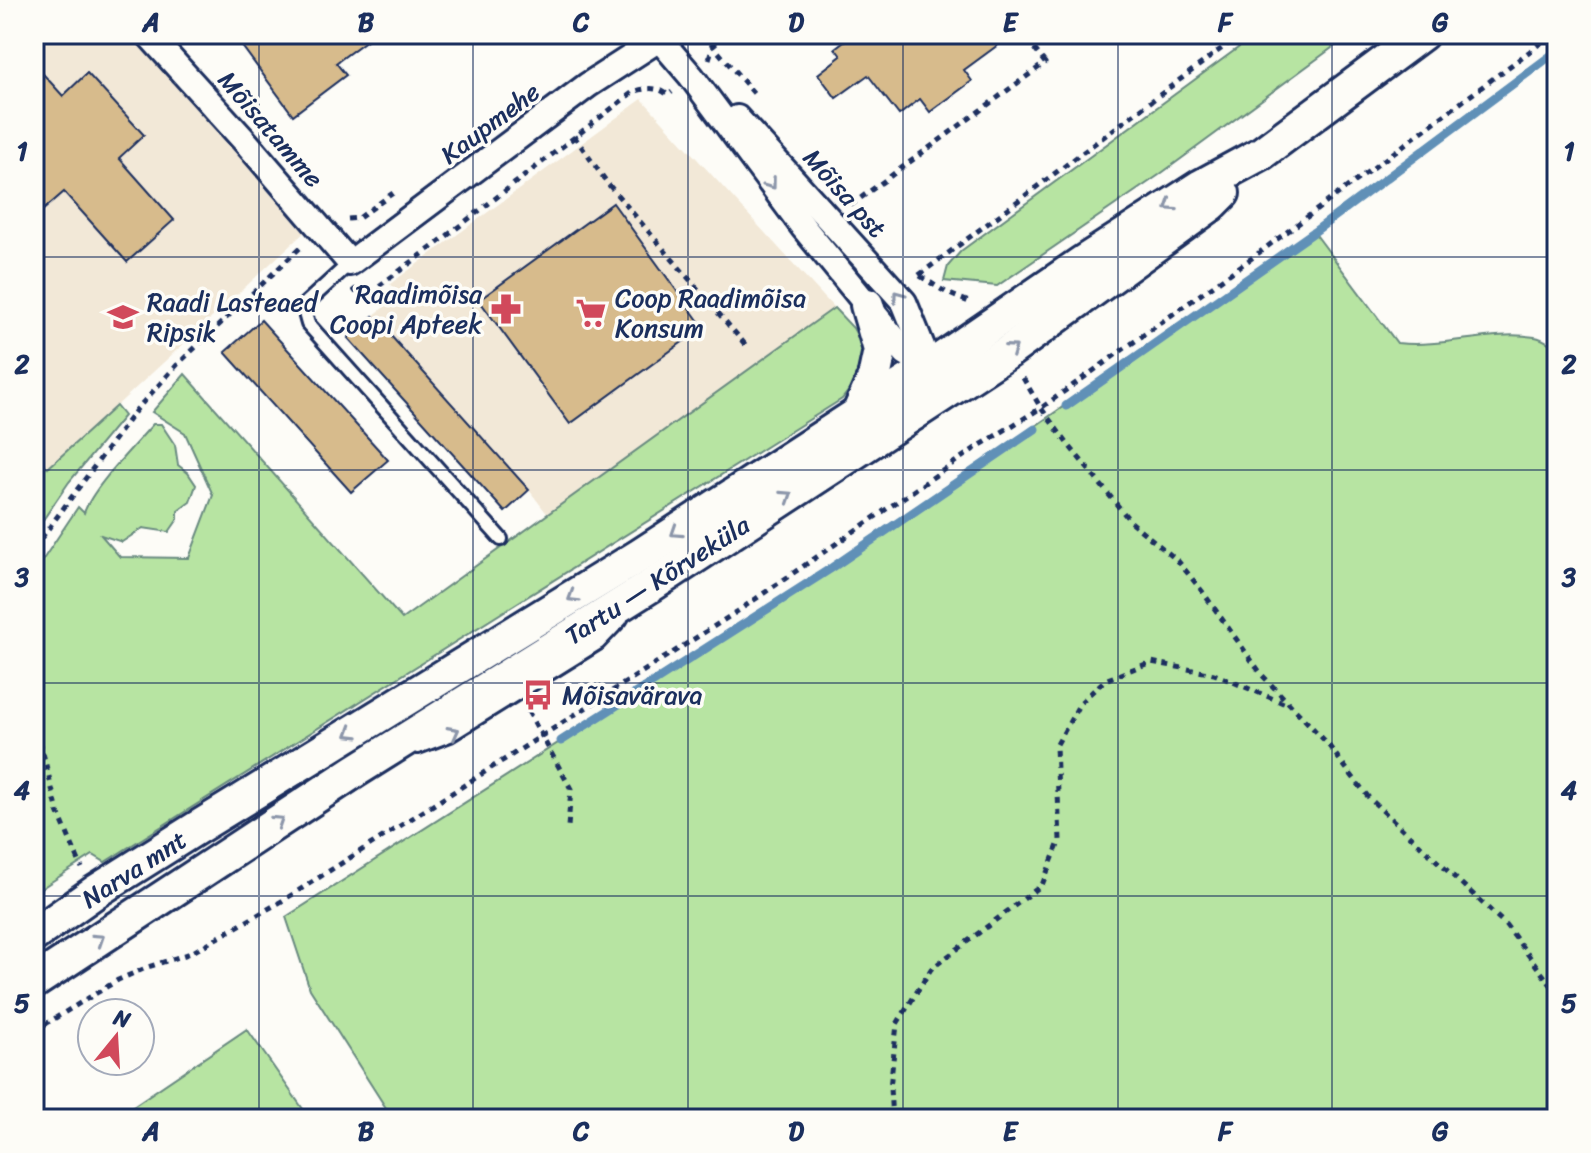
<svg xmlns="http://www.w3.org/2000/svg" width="1591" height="1153" viewBox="0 0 1591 1153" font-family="Sriracha,sans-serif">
<rect width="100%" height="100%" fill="#fdfcf7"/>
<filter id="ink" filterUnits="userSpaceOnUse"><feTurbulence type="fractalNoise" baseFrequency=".0125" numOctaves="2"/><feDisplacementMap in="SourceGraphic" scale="16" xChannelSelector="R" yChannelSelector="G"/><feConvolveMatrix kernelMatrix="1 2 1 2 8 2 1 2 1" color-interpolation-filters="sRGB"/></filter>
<g filter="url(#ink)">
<g fill="#f2e8d7">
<polygon points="34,34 133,34 309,228 48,469 34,453"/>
<polygon points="642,99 834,308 548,515 529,490 373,316 398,296 390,284"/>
</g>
<g fill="#b7e4a2" stroke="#698a80" stroke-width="2">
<polygon points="1257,34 1351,34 1159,175 997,286 944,281 948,266 961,251"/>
<path d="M 1314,232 L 1397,343 C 1444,348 1491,330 1535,337 C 1543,338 1550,344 1557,348 L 1557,1119 L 393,1119 L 310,989 L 286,917 L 830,569 Z"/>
<path d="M 834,308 L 853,328 L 862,344 L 859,377 L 842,399 L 105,862 L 93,855 L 34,893 L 34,573 L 78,507 L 84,513 C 92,488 135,445 153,424 L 161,424 L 175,445 L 178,465 L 188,473 L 196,485 L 190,502 L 178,511 L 178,519 L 169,532 L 143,528 L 122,542 L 101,535 L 120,557 L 189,558 L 213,495 L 185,433 L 152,412 L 185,374 L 402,619 Z"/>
<polygon points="116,406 124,416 69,482 34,533 34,453 48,468"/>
<polygon points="247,1029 310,1119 114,1119"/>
</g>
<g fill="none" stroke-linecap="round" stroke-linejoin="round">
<g stroke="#6190b7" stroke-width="9">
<polyline points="1066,406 1314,232 1557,51"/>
<polyline points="561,741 830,569 1035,429"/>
</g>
</g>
<g fill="#d7bb8c" stroke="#1b2f5e" stroke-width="2">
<polygon points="233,34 375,34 336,63 346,75 293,115"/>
<polygon points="853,34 1013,34 964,70 972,81 930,112 920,99 899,115 868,75 836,98 818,74 841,56 835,48"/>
<polygon points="34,64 63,96 87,73 144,135 119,158 174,220 127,262 64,192 34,218"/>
<polygon points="613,203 703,327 570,424 479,300"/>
<polygon points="373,316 529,490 505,512 348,338"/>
<polygon points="261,320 388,460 351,492 225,352"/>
</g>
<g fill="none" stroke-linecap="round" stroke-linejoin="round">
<g stroke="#1b2f5e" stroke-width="18">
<g id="service">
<polyline points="350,263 303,306 308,324 501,539"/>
<polyline points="418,747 450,735 598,643 621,619"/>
</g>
</g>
<g stroke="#1b2f5e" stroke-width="30">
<g id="minor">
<polyline points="148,34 244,140 350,263 588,85 667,34"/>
<polyline points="655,34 691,76 804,228 867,305 906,353 930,367"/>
<polyline points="737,118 904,302 932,371"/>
</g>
</g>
<g stroke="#1b2f5e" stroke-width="38">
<g id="secondary">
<polyline points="859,412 874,378 880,350 867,305"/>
<polyline points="34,935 95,892 195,829 639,556 930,367 1083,262 1201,186 1262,153 1422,34"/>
<polyline points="34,982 355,771 652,585 1008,352 1212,204 1223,193"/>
</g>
</g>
<g stroke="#1b2f5e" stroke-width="5" stroke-dasharray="6 6" stroke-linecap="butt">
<polyline points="703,34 757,97"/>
<polyline points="709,59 713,46 729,34"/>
<polyline points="574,136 608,184 749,349"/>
<polyline points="851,205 1045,63 1023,34"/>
<polyline points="348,219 359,218 393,193"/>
<polyline points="919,275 1241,34"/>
<polyline points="920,276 947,293 969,302"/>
<path d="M 353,288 L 361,299 L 431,248 L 633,92 C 645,88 658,86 668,95 L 672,92"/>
<polyline points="1023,378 1041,408 1067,443 1131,522 1178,561 1202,591 1262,675 1326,742 1369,798 1505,924 1557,993"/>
<polyline points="34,548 136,410 177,365 303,245"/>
<polyline points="528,711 571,789 568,827"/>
<polyline points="34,718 58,812 82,868"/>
<polyline points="34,1031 118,980 148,967 191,953 282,901 738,611 974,449 1041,408 1256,255 1553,34"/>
<polyline points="892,1119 890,1088 897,1024 931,969 1042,885 1060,840 1056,746 1080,703 1105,680 1151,662 1214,674 1288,705"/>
</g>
<use href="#service" stroke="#fdfcf7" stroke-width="12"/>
<use href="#minor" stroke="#fdfcf7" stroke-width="24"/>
<use href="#secondary" stroke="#fdfcf7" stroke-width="32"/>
</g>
<defs><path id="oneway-chevron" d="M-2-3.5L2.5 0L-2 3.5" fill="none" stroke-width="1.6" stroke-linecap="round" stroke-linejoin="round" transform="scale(2)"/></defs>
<g stroke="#8c96aa">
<use href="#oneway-chevron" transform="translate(771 184) rotate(53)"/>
<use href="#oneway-chevron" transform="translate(1170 206) rotate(147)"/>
<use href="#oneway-chevron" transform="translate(898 296) rotate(-127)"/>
<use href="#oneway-chevron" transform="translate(1012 349) rotate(-35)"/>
<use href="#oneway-chevron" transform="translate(787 496) rotate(-33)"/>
<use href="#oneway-chevron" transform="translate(676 532) rotate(147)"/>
<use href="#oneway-chevron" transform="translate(573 597) rotate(148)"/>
<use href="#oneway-chevron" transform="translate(454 732) rotate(-28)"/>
<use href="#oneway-chevron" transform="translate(351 733) rotate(148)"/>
<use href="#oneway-chevron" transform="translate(278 821) rotate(-33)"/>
<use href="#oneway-chevron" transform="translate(99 939) rotate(-33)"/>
</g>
</g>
<path fill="none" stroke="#1b2f5e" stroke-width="2" stroke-opacity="0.55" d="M 259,34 L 259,1119M 473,34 L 473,1119M 688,34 L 688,1119M 903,34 L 903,1119M 1118,34 L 1118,1119M 1332,34 L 1332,1119M 34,257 L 1557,257M 34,470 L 1557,470M 34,683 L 1557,683M 34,896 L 1557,896"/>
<defs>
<g id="pharmacy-bare" transform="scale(2.4)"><path d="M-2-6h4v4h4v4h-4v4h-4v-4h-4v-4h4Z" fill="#d1495b" stroke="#fdfcf7" stroke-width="2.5" paint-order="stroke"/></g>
<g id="supermarket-bare" transform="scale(2.4)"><path d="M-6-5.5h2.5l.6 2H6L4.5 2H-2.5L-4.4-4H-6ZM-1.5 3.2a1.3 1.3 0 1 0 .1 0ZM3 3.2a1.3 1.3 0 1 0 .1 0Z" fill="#d1495b" stroke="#fdfcf7" stroke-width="2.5" paint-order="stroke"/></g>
<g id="school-bare" transform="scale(2.4)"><path d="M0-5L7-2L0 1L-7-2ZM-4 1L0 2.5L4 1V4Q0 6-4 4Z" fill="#d1495b" stroke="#fdfcf7" stroke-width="2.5" paint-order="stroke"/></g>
<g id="bus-bare" transform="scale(2.4)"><path d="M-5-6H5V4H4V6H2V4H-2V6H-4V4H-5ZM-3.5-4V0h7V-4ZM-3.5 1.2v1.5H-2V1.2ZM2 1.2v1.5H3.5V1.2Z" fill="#d1495b" stroke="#fdfcf7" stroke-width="2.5" paint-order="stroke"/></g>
</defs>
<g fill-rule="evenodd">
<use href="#pharmacy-bare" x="506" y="309"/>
<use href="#supermarket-bare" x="591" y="313"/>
<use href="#school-bare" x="123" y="317"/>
<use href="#bus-bare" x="538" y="695"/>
</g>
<g text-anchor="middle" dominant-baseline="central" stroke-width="7" stroke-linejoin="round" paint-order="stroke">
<g font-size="26" fill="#1b2f5e" stroke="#fdfcf7">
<text transform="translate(490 123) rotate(-37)">Kaupmehe</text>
<text transform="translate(271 129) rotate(49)">Mõisatamme</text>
<text transform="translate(845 193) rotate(48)">Mõisa pst</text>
<text transform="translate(657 580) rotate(-33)">Tartu — Kõrveküla</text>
<text transform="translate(134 869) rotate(-33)">Narva mnt</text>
</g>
<g font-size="26" fill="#1b2f5e" stroke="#fdfcf7" text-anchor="start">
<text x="482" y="294" text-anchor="end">Raadimõisa<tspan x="482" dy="30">Coopi Apteek</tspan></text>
<text x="615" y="298">Coop Raadimõisa<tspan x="615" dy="30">Konsum</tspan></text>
<text x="147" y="302">Raadi Lasteaed<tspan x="147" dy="30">Ripsik</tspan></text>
<text x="562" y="695">Mõisavärava</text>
</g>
</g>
<rect width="1591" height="1153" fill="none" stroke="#fdfcf7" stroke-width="88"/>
<g transform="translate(116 1037) rotate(18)"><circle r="38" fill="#fdfcf7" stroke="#a3aaba" stroke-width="2"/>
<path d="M0-6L14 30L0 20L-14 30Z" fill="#d1495b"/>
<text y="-12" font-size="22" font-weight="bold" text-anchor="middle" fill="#1b2f5e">N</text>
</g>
<rect x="44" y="44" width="1503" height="1065" fill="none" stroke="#1b2f5e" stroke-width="3"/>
<g font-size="26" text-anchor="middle" font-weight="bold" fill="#1b2f5e">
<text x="151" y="31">A</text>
<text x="366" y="31">B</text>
<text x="581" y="31">C</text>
<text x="796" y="31">D</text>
<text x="1010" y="31">E</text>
<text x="1225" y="31">F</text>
<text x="1440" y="31">G</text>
<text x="22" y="160">1</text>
<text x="1569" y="160">1</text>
<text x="22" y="373">2</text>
<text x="1569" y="373">2</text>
<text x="22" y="586">3</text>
<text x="1569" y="586">3</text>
<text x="22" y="799">4</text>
<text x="1569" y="799">4</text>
<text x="22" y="1012">5</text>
<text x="1569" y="1012">5</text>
<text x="151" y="1140">A</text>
<text x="366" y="1140">B</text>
<text x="581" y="1140">C</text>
<text x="796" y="1140">D</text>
<text x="1010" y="1140">E</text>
<text x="1225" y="1140">F</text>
<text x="1440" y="1140">G</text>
</g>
</svg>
